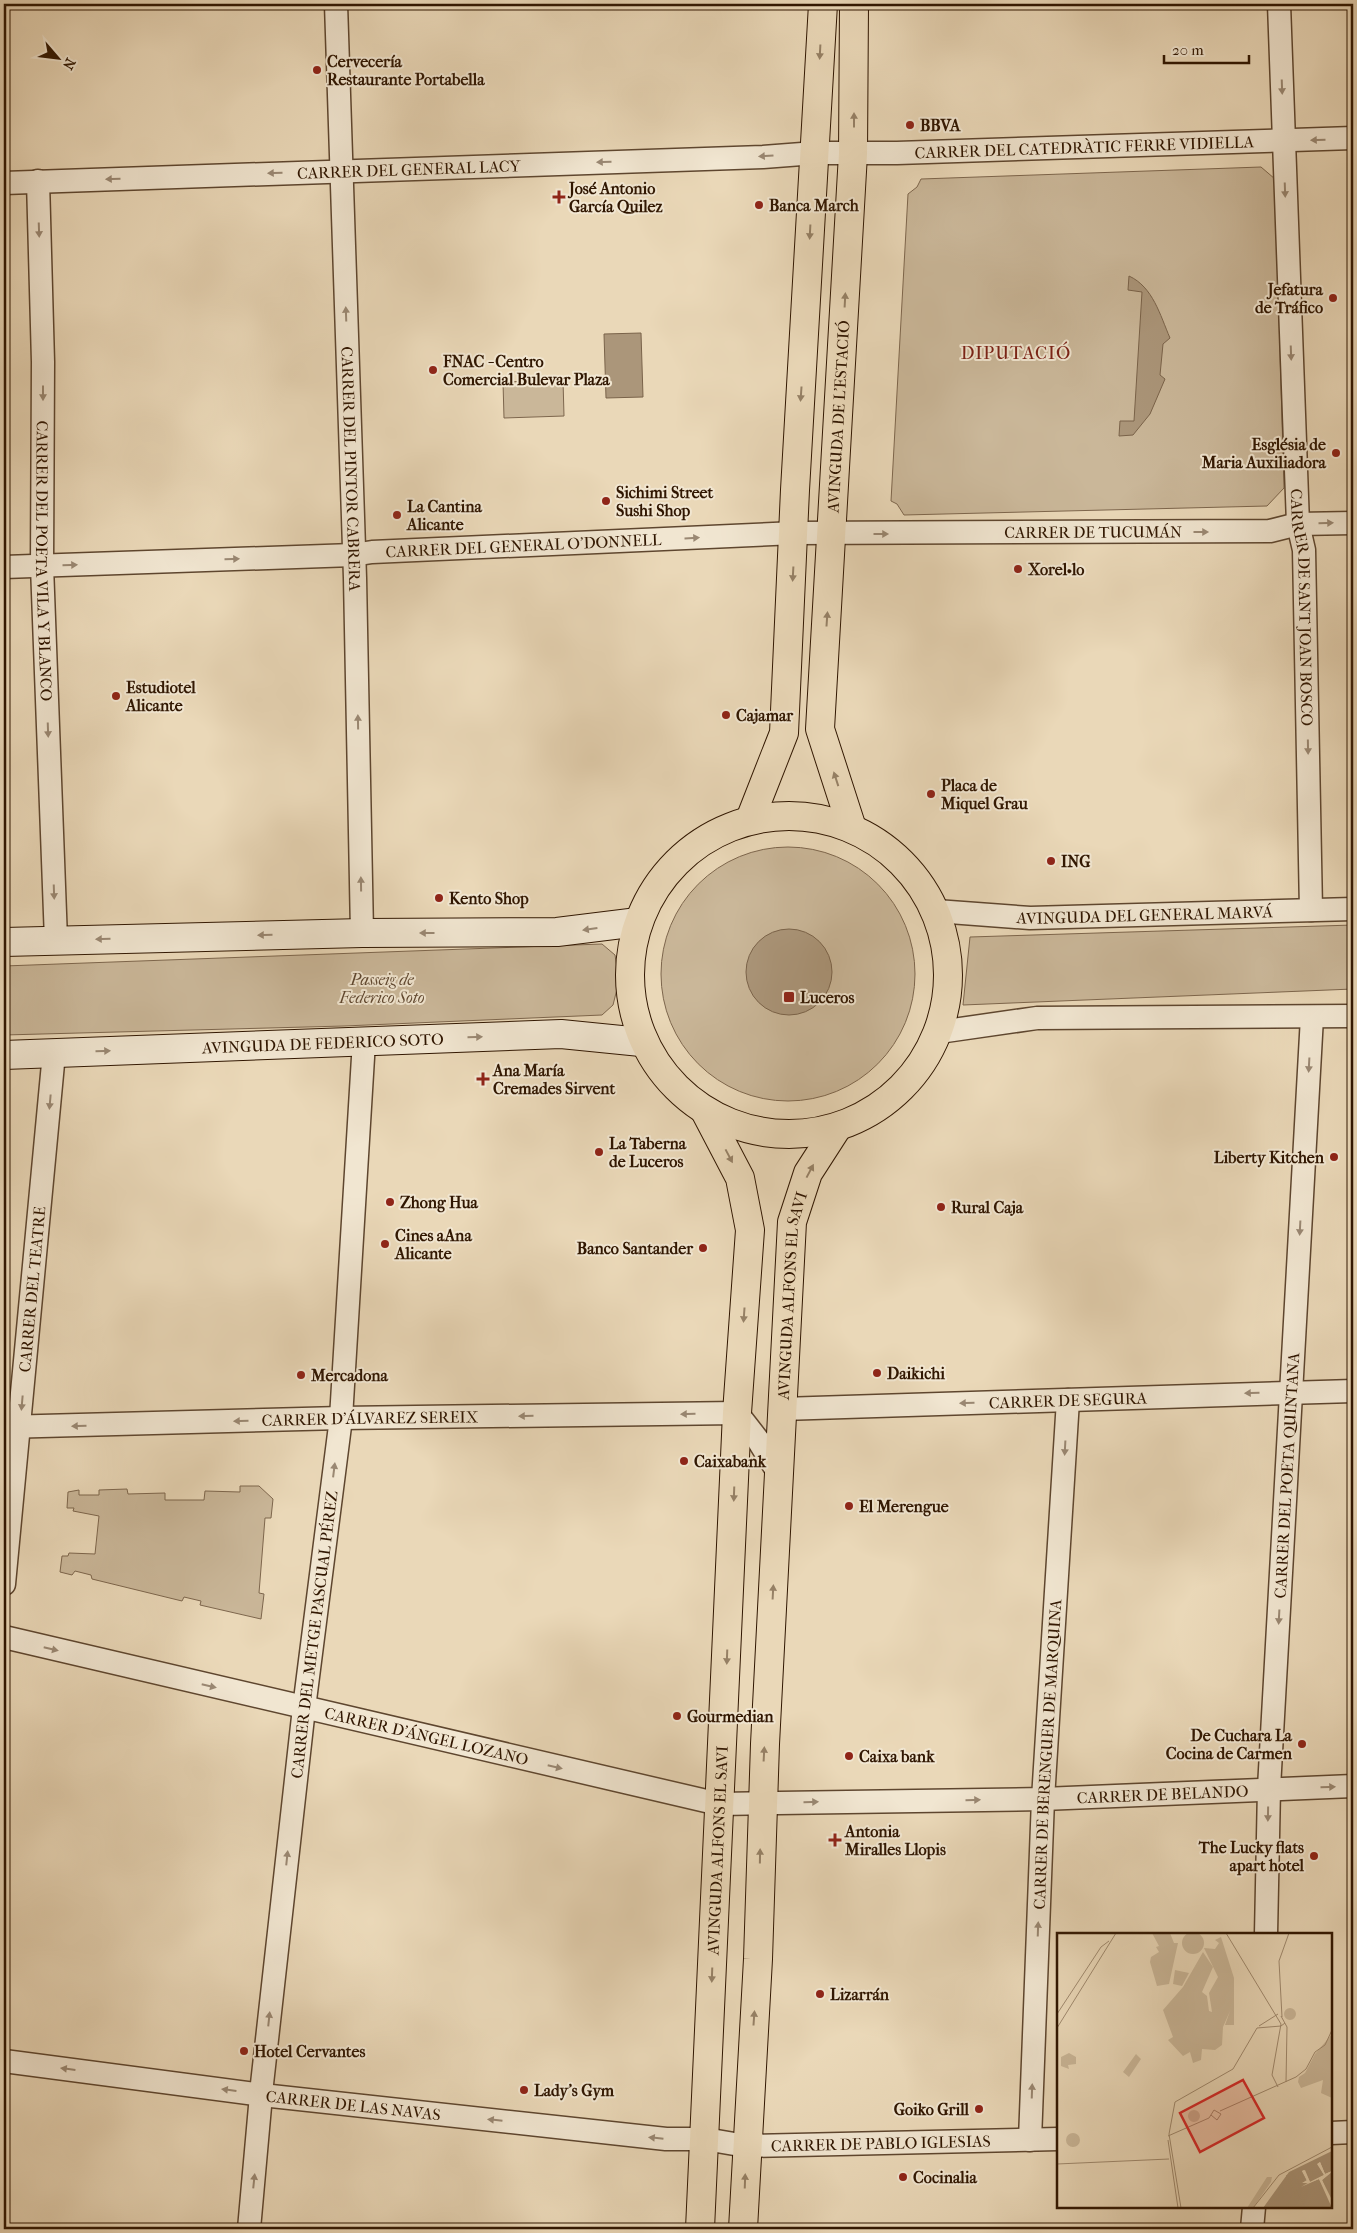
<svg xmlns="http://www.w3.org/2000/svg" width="1357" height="2233" viewBox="0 0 1357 2233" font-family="'IM FELL French Canon',serif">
<rect width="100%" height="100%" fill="#ead8b8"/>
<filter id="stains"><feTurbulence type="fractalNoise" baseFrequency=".004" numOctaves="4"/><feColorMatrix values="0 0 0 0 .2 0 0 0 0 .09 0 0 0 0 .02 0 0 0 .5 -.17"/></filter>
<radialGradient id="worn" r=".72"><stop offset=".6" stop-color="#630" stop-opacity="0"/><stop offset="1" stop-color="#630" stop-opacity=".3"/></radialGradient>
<g fill="#cab799" stroke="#7d664d">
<polygon points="1261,167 1275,179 1284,488 1267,506 904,515 897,504 891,501 908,194 917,187 921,179"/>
<polygon points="563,380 564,416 504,418 503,382"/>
<circle cx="788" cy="974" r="127"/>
<polygon points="1353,925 1353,989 963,1005 970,937"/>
<polygon points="602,944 615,955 619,981 613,1005 602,1015 344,1026 4,1035 4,966"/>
<polygon points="240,1486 259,1486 273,1499 271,1518 265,1518 259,1593 264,1594 261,1619 200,1605 201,1601 184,1597 182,1601 92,1579 91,1575 75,1571 72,1575 60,1572 62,1556 68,1556 69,1553 95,1554 99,1516 73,1511 74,1508 67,1508 68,1492 79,1490 79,1495 99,1495 99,1490 127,1489 128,1494 165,1493 165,1500 204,1500 205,1491 240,1492"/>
</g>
<g fill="#ab967a" stroke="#7a634a">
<path d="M 1129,276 C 1153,287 1160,315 1170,338 L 1163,344 L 1160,375 L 1165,379 L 1150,414 L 1133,435 L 1119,436 L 1120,421 L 1134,421 L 1142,292 L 1128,290 Z"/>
<polygon points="641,333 643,397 606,398 604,334"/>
<circle cx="789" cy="972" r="43"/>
</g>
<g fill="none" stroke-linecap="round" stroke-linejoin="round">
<g stroke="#5e462f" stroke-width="25">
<g id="street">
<path id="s1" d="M 336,4 L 355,578 L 362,933"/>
<path id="s2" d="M 1279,4 L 1298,524 L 1304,550 L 1311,910"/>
<path id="s3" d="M 38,181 L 43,362 L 42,566 L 56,940"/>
<path id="s4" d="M 4,183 L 763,157 L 815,153 L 897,153 L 1353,138"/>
<path id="s5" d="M 4,567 L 353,555 L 372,552 L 795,533 L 1270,531 L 1298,524 L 1353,523"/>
<path id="s6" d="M 936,911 L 1030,918 L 1353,909"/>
<polyline points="939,1032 1037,1018 1353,1016"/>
<path id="s7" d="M 782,1409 L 1353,1391"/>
<path id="s8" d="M 4,1427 L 341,1418 L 737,1413 L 758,1440 L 779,1474"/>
<path id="s9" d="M 4,1584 L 54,1053"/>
<path id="s10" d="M 4,1637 L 719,1804 L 1043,1799 L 1353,1786"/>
<path id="s11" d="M 1266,1934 L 1269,1788 L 1312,1017"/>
<path id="s12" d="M 4,2061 L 262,2095 L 666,2139 L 705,2139 L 746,2146 L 1058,2139"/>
<polyline points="1331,2133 1353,2132"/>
<path id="s13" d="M 1030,2140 L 1043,1799 L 1068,1400"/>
<path id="s14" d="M 249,2229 L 262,2084 L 304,1708 L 341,1418 L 364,1041"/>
<polyline points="1252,2229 1254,2207"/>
</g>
</g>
<g stroke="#301601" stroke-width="30">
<g id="secondary">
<polyline points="4,942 362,933 557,932 638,922"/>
<path id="s15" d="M 4,1055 L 561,1034 L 641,1042"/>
</g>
</g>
<g stroke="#301601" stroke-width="30">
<g id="primary">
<circle cx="789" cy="975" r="159"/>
<polyline points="751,817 784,733 795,490 823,4"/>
<path id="s16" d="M 851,825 L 820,729 L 853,154 L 854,4"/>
<path id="s17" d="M 700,2229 L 737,1413 L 750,1230 L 740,1178 L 706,1113"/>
<path id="s18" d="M 743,2229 L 758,1959 L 765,1744 L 792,1222 L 808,1173 L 837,1128"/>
</g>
</g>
<use href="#street" stroke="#f1e6d1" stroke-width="22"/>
<use href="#secondary" stroke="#f1e6d1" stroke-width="28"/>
<use href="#primary" stroke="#ead8b8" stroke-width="28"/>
</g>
<defs><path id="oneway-solid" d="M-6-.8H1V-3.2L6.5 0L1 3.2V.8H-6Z" transform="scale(1.25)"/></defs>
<g fill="#968166">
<use href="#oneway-solid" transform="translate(820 52) rotate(93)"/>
<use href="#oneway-solid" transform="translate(854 120) rotate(-90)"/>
<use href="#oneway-solid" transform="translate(810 232) rotate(93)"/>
<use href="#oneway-solid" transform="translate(845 300) rotate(-87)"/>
<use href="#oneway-solid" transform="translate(801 394) rotate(94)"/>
<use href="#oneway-solid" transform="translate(793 574) rotate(93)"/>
<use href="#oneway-solid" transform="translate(827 619) rotate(-86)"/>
<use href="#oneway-solid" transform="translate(836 779) rotate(-108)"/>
<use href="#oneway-solid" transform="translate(729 1156) rotate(62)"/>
<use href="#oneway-solid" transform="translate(810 1171) rotate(-62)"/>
<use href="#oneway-solid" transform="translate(744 1315) rotate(94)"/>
<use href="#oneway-solid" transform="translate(734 1494) rotate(92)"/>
<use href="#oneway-solid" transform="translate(773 1592) rotate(-87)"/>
<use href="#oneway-solid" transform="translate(727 1657) rotate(92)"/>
<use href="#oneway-solid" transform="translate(764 1754) rotate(-87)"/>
<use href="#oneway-solid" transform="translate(760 1856) rotate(-89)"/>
<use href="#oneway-solid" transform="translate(712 1975) rotate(92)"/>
<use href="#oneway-solid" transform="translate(754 2018) rotate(-86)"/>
<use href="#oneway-solid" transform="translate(745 2181) rotate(-88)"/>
</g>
<g fill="#9a8873">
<use href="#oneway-solid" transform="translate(1282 87) rotate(88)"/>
<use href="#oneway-solid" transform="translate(1318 140) rotate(178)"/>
<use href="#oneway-solid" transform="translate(766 156) rotate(176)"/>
<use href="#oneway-solid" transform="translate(604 162) rotate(178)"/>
<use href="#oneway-solid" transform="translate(275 173) rotate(178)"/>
<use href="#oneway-solid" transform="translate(113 179) rotate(178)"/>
<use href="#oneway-solid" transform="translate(1285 190) rotate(88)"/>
<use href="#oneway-solid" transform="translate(39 230) rotate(88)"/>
<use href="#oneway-solid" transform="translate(346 314) rotate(-92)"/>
<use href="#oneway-solid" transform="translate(1291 353) rotate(88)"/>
<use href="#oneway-solid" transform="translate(43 393) rotate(90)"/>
<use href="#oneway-solid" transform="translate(1326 523) rotate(-2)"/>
<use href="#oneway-solid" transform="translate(1201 532)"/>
<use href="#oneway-solid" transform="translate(881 534)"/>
<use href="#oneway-solid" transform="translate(692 538) rotate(-3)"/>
<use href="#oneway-solid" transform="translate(232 559) rotate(-2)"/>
<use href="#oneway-solid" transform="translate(70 565) rotate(-2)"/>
<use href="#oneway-solid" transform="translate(358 722) rotate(-91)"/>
<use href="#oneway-solid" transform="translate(48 730) rotate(88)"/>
<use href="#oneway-solid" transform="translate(1308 747) rotate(89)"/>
<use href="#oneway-solid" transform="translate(361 884) rotate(-91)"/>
<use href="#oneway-solid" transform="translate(54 892) rotate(88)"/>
<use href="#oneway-solid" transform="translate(590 929) rotate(172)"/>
<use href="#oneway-solid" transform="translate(427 933) rotate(180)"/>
<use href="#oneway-solid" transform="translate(265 935) rotate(179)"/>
<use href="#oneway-solid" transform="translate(103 939) rotate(179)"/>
<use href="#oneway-solid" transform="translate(475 1037) rotate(-2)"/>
<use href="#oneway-solid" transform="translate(103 1051) rotate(-2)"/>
<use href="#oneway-solid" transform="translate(1309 1065) rotate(93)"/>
<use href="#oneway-solid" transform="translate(50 1102) rotate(95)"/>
<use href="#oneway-solid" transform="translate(1300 1228) rotate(93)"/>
<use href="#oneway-solid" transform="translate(1252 1393) rotate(178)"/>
<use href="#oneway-solid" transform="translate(22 1403) rotate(95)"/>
<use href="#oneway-solid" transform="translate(967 1403) rotate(178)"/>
<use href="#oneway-solid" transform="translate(688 1414) rotate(179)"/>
<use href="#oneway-solid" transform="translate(526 1416) rotate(179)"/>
<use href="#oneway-solid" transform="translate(241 1421) rotate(178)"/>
<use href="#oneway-solid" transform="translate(79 1426) rotate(178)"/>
<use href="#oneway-solid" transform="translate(1065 1448) rotate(93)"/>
<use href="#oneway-solid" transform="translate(334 1470) rotate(-83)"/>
<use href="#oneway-solid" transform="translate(1279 1617) rotate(93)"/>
<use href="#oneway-solid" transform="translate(51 1649) rotate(13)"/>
<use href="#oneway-solid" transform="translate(209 1686) rotate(13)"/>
<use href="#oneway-solid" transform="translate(555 1767) rotate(13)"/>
<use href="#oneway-solid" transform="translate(1328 1787) rotate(-2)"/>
<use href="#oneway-solid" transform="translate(973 1800) rotate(-1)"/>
<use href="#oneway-solid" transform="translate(811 1802) rotate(-1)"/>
<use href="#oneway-solid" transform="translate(1268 1814) rotate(91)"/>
<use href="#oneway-solid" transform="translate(287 1858) rotate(-84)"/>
<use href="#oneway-solid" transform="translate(1038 1929) rotate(-88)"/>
<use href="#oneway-solid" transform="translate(269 2019) rotate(-84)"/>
<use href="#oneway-solid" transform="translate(68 2069) rotate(-173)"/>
<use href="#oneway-solid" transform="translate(229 2090) rotate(-173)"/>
<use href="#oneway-solid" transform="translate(1032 2091) rotate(-88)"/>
<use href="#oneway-solid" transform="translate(495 2120) rotate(-174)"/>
<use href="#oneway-solid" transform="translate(656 2138) rotate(-174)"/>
<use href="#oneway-solid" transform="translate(254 2181) rotate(-84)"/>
</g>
<g fill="#8f2418" stroke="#f1e6d1" stroke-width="2">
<circle cx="317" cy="70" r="5"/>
<circle cx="910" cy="125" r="5"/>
<path d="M556.5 189.5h5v5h5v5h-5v5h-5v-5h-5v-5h5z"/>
<circle cx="759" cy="205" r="5"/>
<circle cx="1333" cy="298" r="5"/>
<circle cx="433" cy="370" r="5"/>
<circle cx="1336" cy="453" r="5"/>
<circle cx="606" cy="501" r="5"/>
<circle cx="397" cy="515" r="5"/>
<circle cx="1018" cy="569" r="5"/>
<circle cx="116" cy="696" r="5"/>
<circle cx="726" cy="715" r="5"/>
<circle cx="931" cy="794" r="5"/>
<circle cx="1051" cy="861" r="5"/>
<circle cx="439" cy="898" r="5"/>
<rect x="783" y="991" width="12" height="12" rx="2.5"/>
<path d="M480.5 1071.5h5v5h5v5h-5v5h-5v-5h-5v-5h5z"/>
<circle cx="599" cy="1152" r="5"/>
<circle cx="1334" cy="1157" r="5"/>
<circle cx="390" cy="1202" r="5"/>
<circle cx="941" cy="1207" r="5"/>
<circle cx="385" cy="1244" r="5"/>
<circle cx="703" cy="1248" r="5"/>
<circle cx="877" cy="1373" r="5"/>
<circle cx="301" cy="1375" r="5"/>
<circle cx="684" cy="1461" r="5"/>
<circle cx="849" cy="1506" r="5"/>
<circle cx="677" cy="1716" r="5"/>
<circle cx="1302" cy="1744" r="5"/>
<circle cx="849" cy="1756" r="5"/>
<path d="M832.5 1832.5h5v5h5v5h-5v5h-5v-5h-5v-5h5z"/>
<circle cx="1314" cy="1856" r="5"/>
<circle cx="820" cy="1994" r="5"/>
<circle cx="244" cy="2051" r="5"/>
<circle cx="524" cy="2090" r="5"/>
<circle cx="979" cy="2109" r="5"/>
<circle cx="903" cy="2177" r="5"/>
</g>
<g text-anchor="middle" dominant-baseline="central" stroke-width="4" stroke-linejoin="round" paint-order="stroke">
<g font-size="16" font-weight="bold" fill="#301601" stroke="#f1e6d1" text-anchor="start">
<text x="327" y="61">Cervecería<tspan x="327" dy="18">Restaurante Portabella</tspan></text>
<text x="920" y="125">BBVA</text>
<text x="569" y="188">José Antonio<tspan x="569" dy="18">García Quilez</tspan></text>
<text x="769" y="205">Banca March</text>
<text x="1323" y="289" text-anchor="end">Jefatura<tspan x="1323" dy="18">de Tráfico</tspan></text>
<text x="443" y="361">FNAC - Centro<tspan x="443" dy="18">Comercial Bulevar Plaza</tspan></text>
<text x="1326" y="444" text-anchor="end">Església de<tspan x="1326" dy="18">Maria Auxiliadora</tspan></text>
<text x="616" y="492">Sichimi Street<tspan x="616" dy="18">Sushi Shop</tspan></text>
<text x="407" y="506">La Cantina<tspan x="407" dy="18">Alicante</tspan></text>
<text x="1028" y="569">Xorel•lo</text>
<text x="126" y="687">Estudiotel<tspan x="126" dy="18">Alicante</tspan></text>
<text x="736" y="715">Cajamar</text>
<text x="941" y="785">Placa de<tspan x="941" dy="18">Miquel Grau</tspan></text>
<text x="1061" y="861">ING</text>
<text x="449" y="898">Kento Shop</text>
<text x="800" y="997">Luceros</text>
<text x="493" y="1070">Ana María<tspan x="493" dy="18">Cremades Sirvent</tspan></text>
<text x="609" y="1143">La Taberna<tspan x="609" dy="18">de Luceros</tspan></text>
<text x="1324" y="1157" text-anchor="end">Liberty Kitchen</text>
<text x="400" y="1202">Zhong Hua</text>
<text x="951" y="1207">Rural Caja</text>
<text x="395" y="1235">Cines aAna<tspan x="395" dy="18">Alicante</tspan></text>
<text x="693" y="1248" text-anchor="end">Banco Santander</text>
<text x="887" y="1373">Daikichi</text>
<text x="311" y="1375">Mercadona</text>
<text x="694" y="1461">Caixabank</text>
<text x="859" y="1506">El Merengue</text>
<text x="687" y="1716">Gourmedian</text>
<text x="1292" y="1735" text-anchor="end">De Cuchara La<tspan x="1292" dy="18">Cocina de Carmen</tspan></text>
<text x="859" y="1756">Caixa bank</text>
<text x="845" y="1831">Antonia<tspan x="845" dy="18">Miralles Llopis</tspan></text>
<text x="1304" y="1847" text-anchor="end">The Lucky flats<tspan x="1304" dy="18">apart hotel</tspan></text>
<text x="830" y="1994">Lizarrán</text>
<text x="254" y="2051">Hotel Cervantes</text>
<text x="534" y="2090">Lady's Gym</text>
<text x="969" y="2109" text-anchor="end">Goiko Grill</text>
<text x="913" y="2177">Cocinalia</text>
</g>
<g font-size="16" fill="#301601" stroke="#f1e6d1">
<text stroke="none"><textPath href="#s4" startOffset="1081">CARRER DEL CATEDRÀTIC FERRE VIDIELLA</textPath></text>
<text stroke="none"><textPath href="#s4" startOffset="405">CARRER DEL GENERAL LACY</textPath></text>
<text stroke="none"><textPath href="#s16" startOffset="414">AVINGUDA DE L'ESTACIÓ</textPath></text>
<text stroke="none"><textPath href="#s1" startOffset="465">CARRER DEL PINTOR CABRERA</textPath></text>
<text stroke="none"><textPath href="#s5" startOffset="1090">CARRER DE TUCUMÁN</textPath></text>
<text stroke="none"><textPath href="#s5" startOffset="520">CARRER DEL GENERAL O'DONNELL</textPath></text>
<text stroke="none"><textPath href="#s3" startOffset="380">CARRER DEL POETA VILA Y BLANCO</textPath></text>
<text stroke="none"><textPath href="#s2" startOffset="604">CARRER DE SANT JOAN BOSCO</textPath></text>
<text stroke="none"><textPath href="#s6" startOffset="209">AVINGUDA DEL GENERAL MARVÁ</textPath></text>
<text stroke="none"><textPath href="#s15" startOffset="319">AVINGUDA DE FEDERICO SOTO</textPath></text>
<text stroke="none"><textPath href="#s9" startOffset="296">CARRER DEL TEATRE</textPath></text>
<text stroke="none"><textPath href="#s18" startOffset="935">AVINGUDA ALFONS EL SAVI</textPath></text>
<text stroke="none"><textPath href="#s7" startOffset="286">CARRER DE SEGURA</textPath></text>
<text stroke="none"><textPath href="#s8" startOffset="366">CARRER D'ÁLVAREZ SEREIX</textPath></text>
<text stroke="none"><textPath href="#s11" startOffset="459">CARRER DEL POETA QUINTANA</textPath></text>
<text stroke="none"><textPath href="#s14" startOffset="598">CARRER DEL METGE PASCUAL PÉREZ</textPath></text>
<text stroke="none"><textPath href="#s10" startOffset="434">CARRER D'ÁNGEL LOZANO</textPath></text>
<text stroke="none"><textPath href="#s13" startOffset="386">CARRER DE BERENGUER DE MARQUINA</textPath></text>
<text stroke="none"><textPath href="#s10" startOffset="1178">CARRER DE BELANDO</textPath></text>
<text stroke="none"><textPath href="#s17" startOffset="379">AVINGUDA ALFONS EL SAVI</textPath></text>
<text stroke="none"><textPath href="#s12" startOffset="352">CARRER DE LAS NAVAS</textPath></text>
<text stroke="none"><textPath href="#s12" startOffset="882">CARRER DE PABLO IGLESIAS</textPath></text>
</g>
<g font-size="16" font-style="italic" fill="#5e462f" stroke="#f1e6d1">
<text x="382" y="979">Passeig de<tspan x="382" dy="18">Federico Soto</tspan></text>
</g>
<g font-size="18" letter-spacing="1" fill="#7a1f14" stroke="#f1e6d1">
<text x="1016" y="353">DIPUTACIÓ</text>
</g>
</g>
<g transform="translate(1057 1933)">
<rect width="275" height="275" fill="#ead8b8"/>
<path d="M125 10a11 11 0 1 1 22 0a11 11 0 1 1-22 0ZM 95,0 L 113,0 L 117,10 L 121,10 L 112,51 L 100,53 L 93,29 L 94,24 L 102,19 L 99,14 L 102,13 ZM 164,4 L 177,45 L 177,92 L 168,92 L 173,78 L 166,94 L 165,112 L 158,117 L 145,116 L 144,127 L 136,130 L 133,119 L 126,123 L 111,107 L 116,104 L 106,77 L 126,54 L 146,19 L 156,34 L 145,59 L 150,63 L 152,78 L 155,79 L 152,60 L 161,44 L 147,15 L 158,16 L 162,10 L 158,7 ZM 118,37 L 132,40 L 125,53 L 116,51 ZM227 81a6 6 0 1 1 12 0a6 6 0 1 1-12 0ZM 275,101 L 275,165 L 264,160 L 266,147 L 244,155 L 241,149 L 242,144 L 248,140 L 258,121 ZM 12,120 L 19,124 L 19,131 L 11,132 L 12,136 L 4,133 L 4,124 ZM 79,121 L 84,126 L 72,144 L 66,139 ZM131 183a6 6 0 1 1 12 0a6 6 0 1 1-12 0ZM9 207a7 7 0 1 1 14 0a7 7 0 1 1-14 0ZM 210,244 L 215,244 L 214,249 L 196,275 L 190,275 Z" fill="#cab799"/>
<path d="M 275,218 L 275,238 L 268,241 L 263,229 L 261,231 L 267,242 L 253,249 L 247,237 L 245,238 L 251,250 L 244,254 L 262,246 L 275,275 L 206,275 L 232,239 ZM 275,239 L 275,267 L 265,247 Z" fill="#ab967a"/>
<path d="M 263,229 L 268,241 L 275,238 L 265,247 L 275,271 L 262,246 L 244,253 L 251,250 L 245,250 L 250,247 L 245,238 L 248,237 L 253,249 L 267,242 L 260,231 Z" fill="#ead8b8"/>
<path fill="none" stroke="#ab967a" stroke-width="2.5" d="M 230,242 L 247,275"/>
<path fill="none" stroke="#a08a6f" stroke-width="1" d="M 169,0 L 224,91 L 215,142 L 221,154M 0,81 L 44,14 L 52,8M 224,83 L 230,94 L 229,149M 225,84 L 222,28 L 232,0M 202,93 L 221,81M 0,95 L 59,0M 163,178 L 239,144 L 249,136 L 258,119 L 268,112 L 275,97M 111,203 L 152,185 L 157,177 L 164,181 L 160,187 L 154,182M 111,207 L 121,275M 0,231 L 112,226M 124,275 L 112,201 L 118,169 L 176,136 L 200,95 L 224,93 L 228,90M 196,275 L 222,242 L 275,214"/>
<path fill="#d62828" fill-opacity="0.15" stroke="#d62828" stroke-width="2.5" d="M 186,147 L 207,185 L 143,219 L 123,180 Z"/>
<rect width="275" height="275" fill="none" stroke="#301601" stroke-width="2.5"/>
</g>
<rect width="1357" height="2233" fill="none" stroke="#ead8b8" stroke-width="20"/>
<rect x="5" y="5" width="1347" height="2223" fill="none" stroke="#301601" stroke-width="2.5"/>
<rect x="10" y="10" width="1337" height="2213" fill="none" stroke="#301601"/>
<g transform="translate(58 58) rotate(118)" stroke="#f1e6d1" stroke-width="4" paint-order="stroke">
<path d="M0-4L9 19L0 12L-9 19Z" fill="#301601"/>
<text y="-8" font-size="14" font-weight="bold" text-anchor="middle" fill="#301601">N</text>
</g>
<path d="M1164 55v8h85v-8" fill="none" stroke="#301601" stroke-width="2.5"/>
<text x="1172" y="55" font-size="15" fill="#301601" stroke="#f1e6d1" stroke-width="4" paint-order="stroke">20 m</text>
<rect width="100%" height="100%" filter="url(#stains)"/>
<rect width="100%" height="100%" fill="url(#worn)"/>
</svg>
